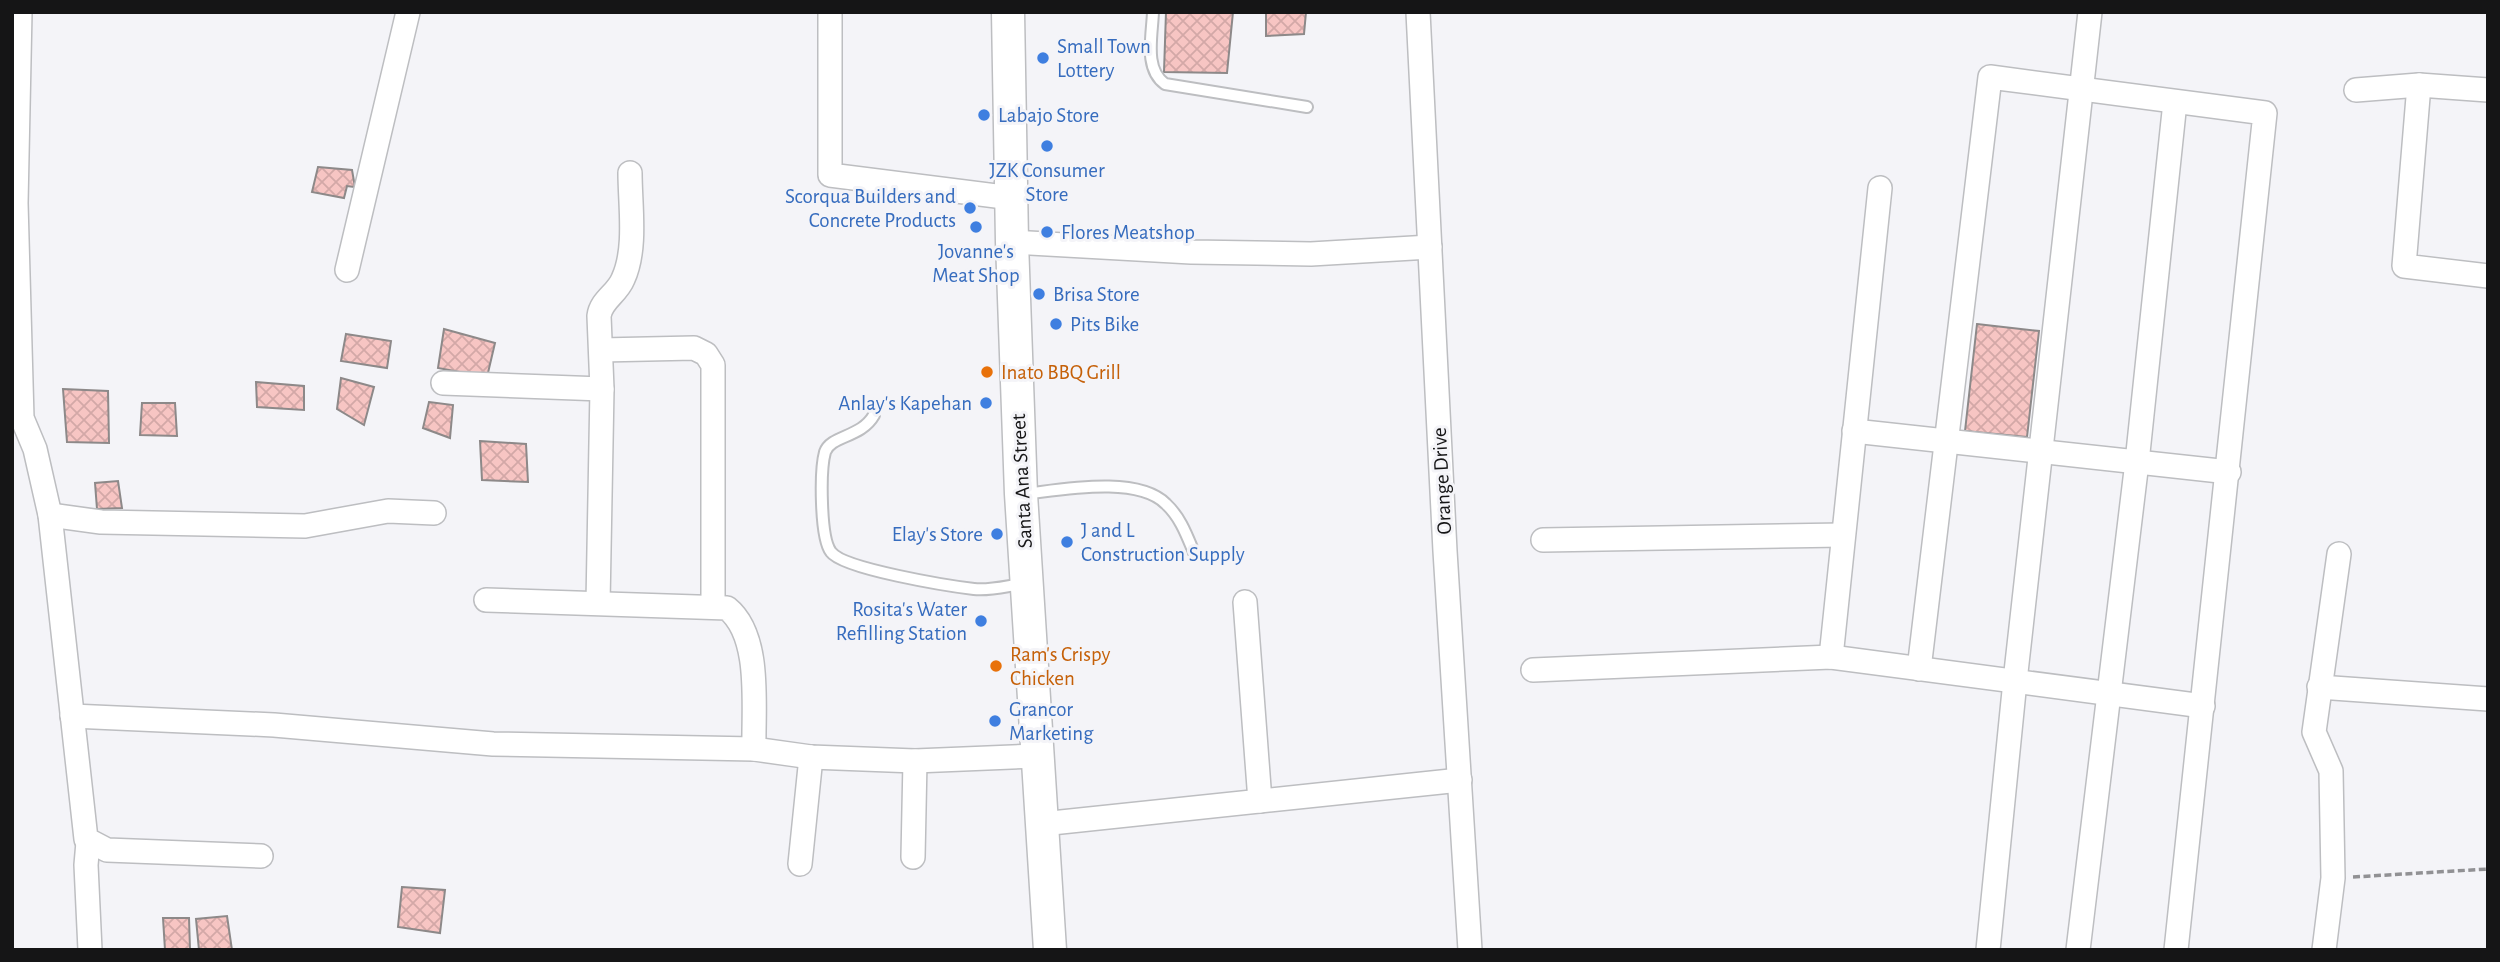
<svg xmlns="http://www.w3.org/2000/svg" width="2500" height="962" viewBox="0 0 2500 962" font-family="'Alegreya Sans',sans-serif">
<defs>
<pattern id="building-cross-hatch" width="8" height="8" patternUnits="userSpaceOnUse" patternTransform="scale(1.75)"><rect width="8" height="8" fill="#f7c5c3"/><path d="M0 0l8 8M0 8l8-8" fill="none" stroke="#d3a8a7"/></pattern>
</defs>
<rect width="100%" height="100%" fill="#f4f4f8"/>
<g fill="url(#building-cross-hatch)" stroke="#8d8989" stroke-width="2">
<polygon points="1166,12 1233,12 1227,73 1164,72"/>
<polygon points="1266,12 1306,12 1304,34 1266,36"/>
<polygon points="318,167 352,170 355,187 347,186 344,198 312,192"/>
<polygon points="1977,324 2039,331 2027,437 1965,431"/>
<polygon points="444,329 495,343 487,377 438,368"/>
<polygon points="346,334 391,341 387,368 341,361"/>
<polygon points="341,378 374,387 364,425 337,409"/>
<polygon points="256,382 304,386 304,410 257,407"/>
<polygon points="63,389 108,391 109,443 67,442"/>
<polygon points="429,402 453,405 450,438 423,428"/>
<polygon points="142,403 175,403 177,436 140,435"/>
<polygon points="480,441 526,444 528,482 482,480"/>
<polygon points="118,481 122,508 97,509 95,483"/>
<polygon points="402,887 445,890 440,933 398,927"/>
<polygon points="227,916 232,950 199,950 196,919"/>
<polygon points="163,918 189,918 190,950 165,950"/>
</g>
<g fill="none" stroke-linecap="round" stroke-linejoin="round">
<g stroke="#bdbec1" stroke-width="14">
<g id="service">
<path d="M 1153,12 C 1152,37 1144,69 1165,84 L 1307,107"/>
<path d="M 874,415 C 861,438 831,435 825,452 C 820,470 820,538 831,552 C 843,569 949,586 974,589 C 989,591 1007,586 1022,584"/>
<path d="M 1024,494 C 1061,490 1137,475 1166,504 C 1181,518 1187,536 1195,555"/>
</g>
</g>
<g stroke="#bdbec1" stroke-width="26">
<g id="minor">
<polyline points="20,12 16,203 22,418 35,449 50,515 86,839 107,850 261,856"/>
<polyline points="830,12 830,175 1012,198"/>
<polyline points="1418,12 1445,551 1470,950"/>
<polyline points="2419,85 2404,266 2488,276"/>
<polyline points="2356,90 2419,85 2488,90"/>
<polyline points="1012,242 1191,252 1311,254 1430,247"/>
<polyline points="347,270 408,12"/>
<polyline points="601,350 694,348 706,354 713,365 713,606"/>
<polyline points="443,383 602,389"/>
<polyline points="1854,431 2229,472"/>
<polyline points="50,515 101,522 305,526 388,511 434,513"/>
<polyline points="1543,540 1843,535"/>
<path d="M 486,600 L 727,608 C 762,636 753,707 754,749"/>
<polyline points="1245,602 1260,801"/>
<path d="M 598,603 L 602,389 L 599,316 C 601,300 617,294 623,279 C 637,249 630,205 630,173"/>
<polyline points="1831,657 1880,188"/>
<polyline points="1919,669 1990,77 2265,113 2176,950"/>
<polyline points="1533,670 1831,657 2203,706"/>
<polyline points="2319,687 2488,699"/>
<polyline points="72,716 274,725 493,744 754,749 811,757 915,761 1037,756"/>
<polyline points="1042,824 1460,780"/>
<polyline points="88,842 86,865 90,950"/>
<polyline points="913,857 915,761"/>
<polyline points="800,864 811,757"/>
<polyline points="1988,950 2015,681 2090,12"/>
<polyline points="2078,950 2137,462 2175,102"/>
<polyline points="2324,950 2333,878 2331,771 2314,732 2339,554"/>
</g>
</g>
<g stroke="#bdbec1" stroke-width="35">
<polyline id="secondary" points="1008,12 1012,242 1021,494 1050,950"/>
</g>
<polyline stroke="#919194" stroke-width="3.5" stroke-dasharray="7 3.5" stroke-linecap="butt" points="2353,877 2488,869"/>
<use href="#service" stroke="#fff" stroke-width="10"/>
<use href="#minor" stroke="#fff" stroke-width="23"/>
<use href="#secondary" stroke="#fff" stroke-width="32"/>
</g>
<g fill="#3f7fe0" stroke="#f4f4f8" stroke-width="2.5">
<circle cx="1043" cy="58" r="7"/>
<circle cx="984" cy="115" r="7"/>
<circle cx="1047" cy="146" r="7"/>
<circle cx="970" cy="208" r="7"/>
<circle cx="976" cy="227" r="7"/>
<circle cx="1047" cy="232" r="7"/>
<circle cx="1039" cy="294" r="7"/>
<circle cx="1056" cy="324" r="7"/>
<circle cx="986" cy="403" r="7"/>
<circle cx="997" cy="534" r="7"/>
<circle cx="1067" cy="542" r="7"/>
<circle cx="981" cy="621" r="7"/>
<circle cx="995" cy="721" r="7"/>
</g>
<g fill="#e8710a" stroke="#f4f4f8" stroke-width="2.5">
<circle cx="987" cy="372" r="7"/>
<circle cx="996" cy="666" r="7"/>
</g>
<g text-anchor="middle" dominant-baseline="central" stroke-width="6" stroke-linejoin="round" paint-order="stroke">
<g font-size="21" fill="#366cbe" stroke="#f4f4f8" text-anchor="start">
<text x="1057" y="46">Small Town<tspan x="1057" dy="24">Lottery</tspan></text>
<text x="998" y="115">Labajo Store</text>
<text x="1047" y="170" text-anchor="middle">JZK Consumer<tspan x="1047" dy="24">Store</tspan></text>
<text x="956" y="196" text-anchor="end">Scorqua Builders and<tspan x="956" dy="24">Concrete Products</tspan></text>
<text x="1061" y="232">Flores Meatshop</text>
<text x="976" y="251" text-anchor="middle">Jovanne's<tspan x="976" dy="24">Meat Shop</tspan></text>
<text x="1053" y="294">Brisa Store</text>
<text x="1070" y="324">Pits Bike</text>
<text x="972" y="403" text-anchor="end">Anlay's Kapehan</text>
<text x="1081" y="530">J and L<tspan x="1081" dy="24">Construction Supply</tspan></text>
<text x="983" y="534" text-anchor="end">Elay's Store</text>
<text x="967" y="609" text-anchor="end">Rosita's Water<tspan x="967" dy="24">Refilling Station</tspan></text>
<text x="1009" y="709">Grancor<tspan x="1009" dy="24">Marketing</tspan></text>
</g>
<g font-size="21" fill="#c56008" stroke="#f4f4f8" text-anchor="start">
<text x="1001" y="372">Inato BBQ Grill</text>
<text x="1010" y="654">Ram's Crispy<tspan x="1010" dy="24">Chicken</tspan></text>
</g>
<g font-size="21" fill="#151516" stroke="#f4f4f8">
<text transform="translate(1022 481) rotate(-93)">Santa Ana Street</text>
<text transform="translate(1442 481) rotate(-93)">Orange Drive</text>
</g>
</g>
<rect width="2500" height="962" fill="none" stroke="#151516" stroke-width="28"/>
</svg>
